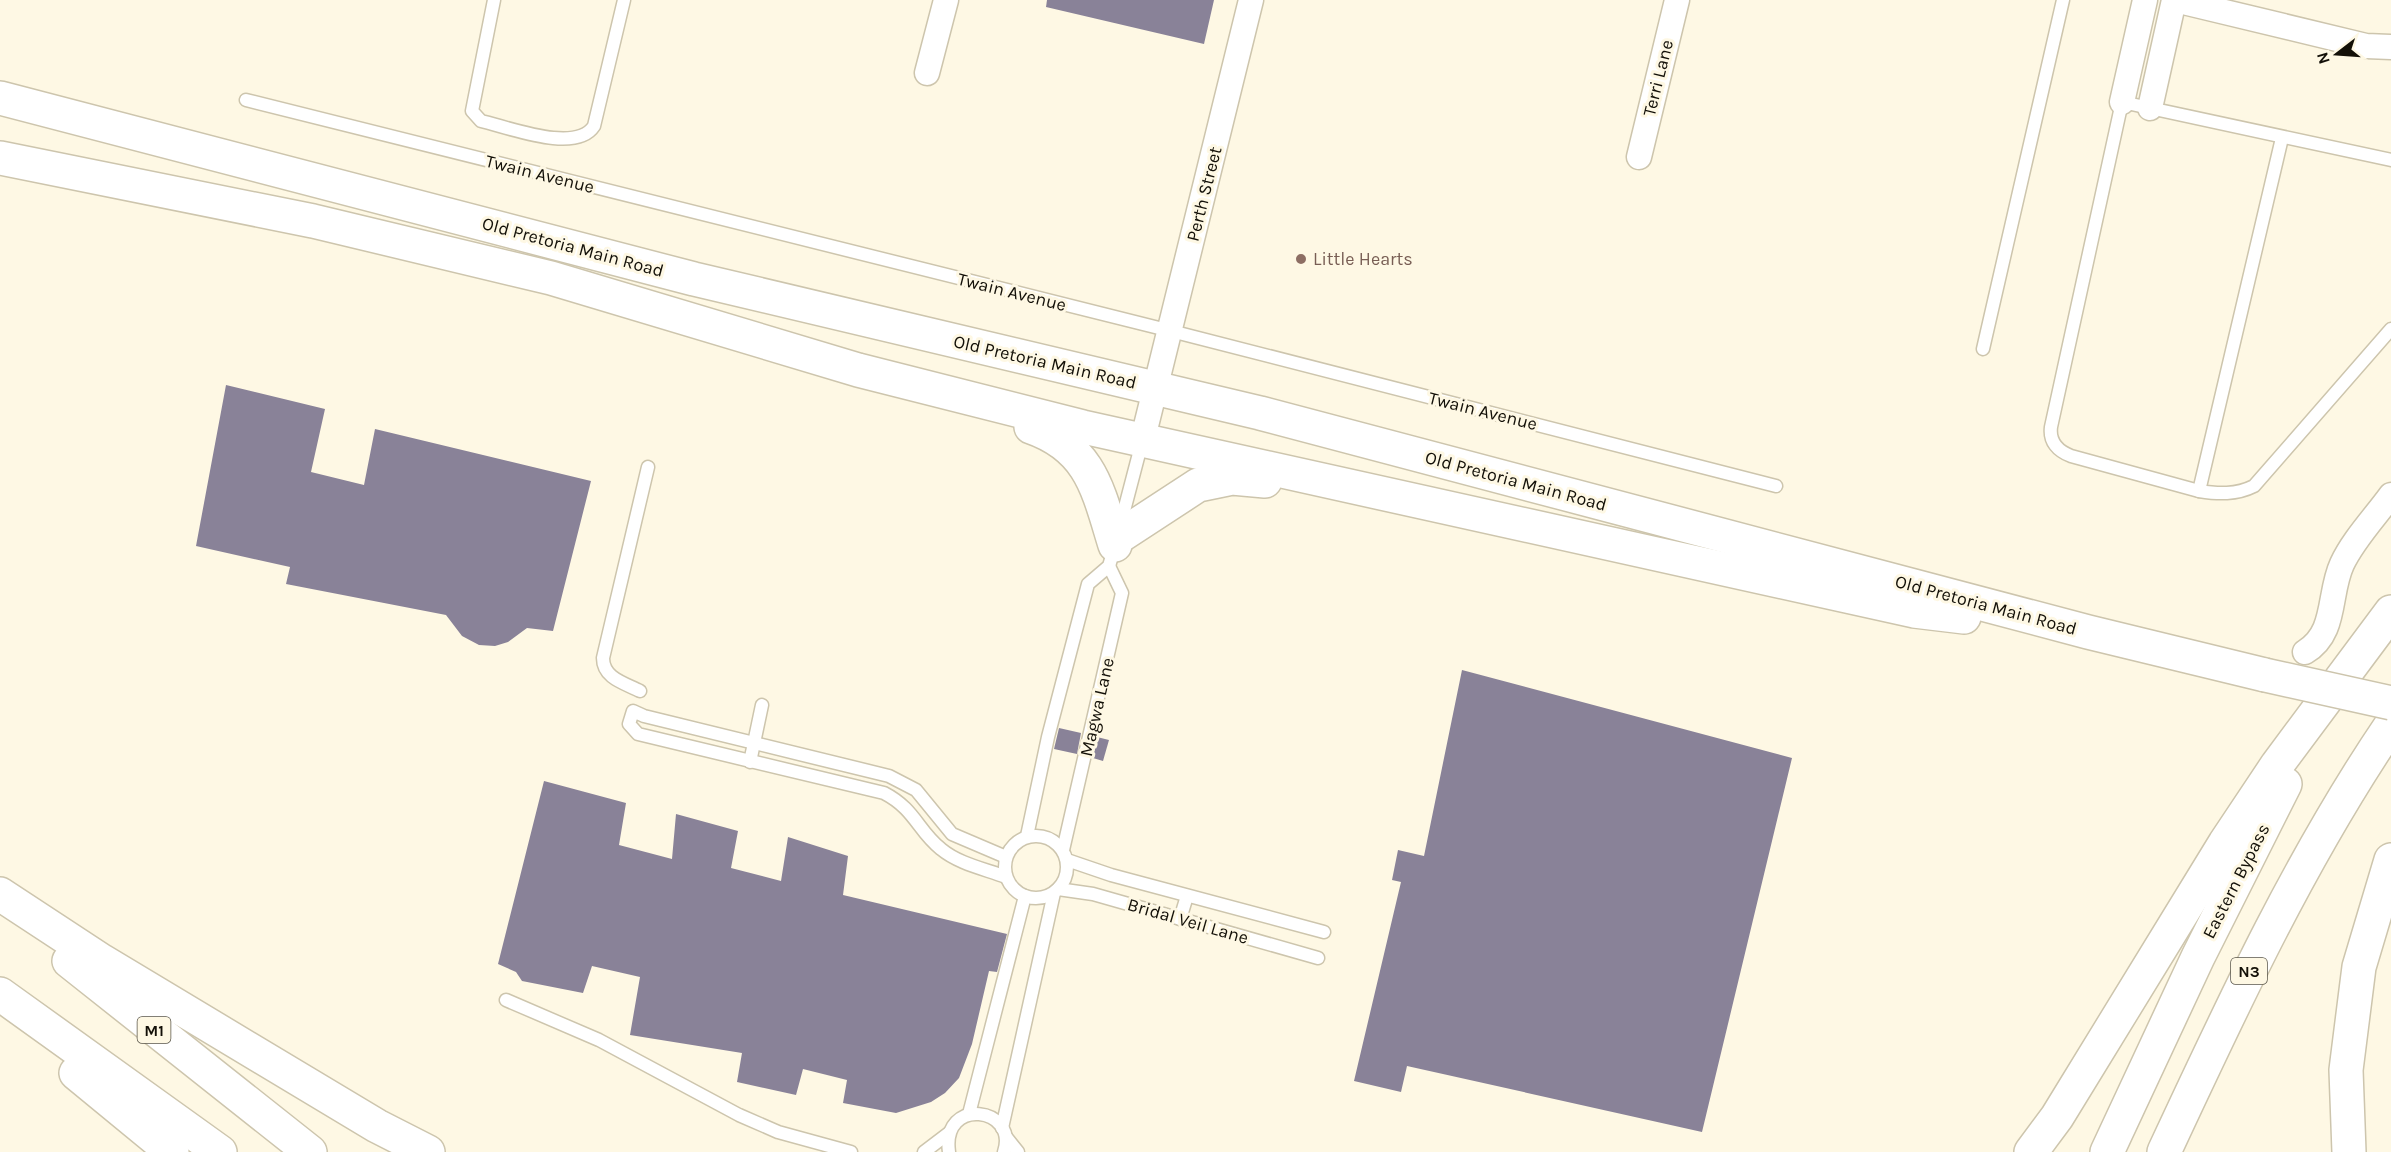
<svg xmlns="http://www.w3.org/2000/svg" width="2391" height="1152" viewBox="0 0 2391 1152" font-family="Karla,sans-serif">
<rect width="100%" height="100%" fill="#fef8e4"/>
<g fill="#898298">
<polygon points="1047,0 1214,0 1204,44 1046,7"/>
<polygon points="226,385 325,409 311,472 364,485 375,429 591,481 553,631 527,628 508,642 495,646 479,645 462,636 446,615 286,584 290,567 196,546"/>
<polygon points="1462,670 1792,758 1702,1132 1407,1066 1401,1092 1354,1081 1401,882 1392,880 1398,850 1424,856"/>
<polygon points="1059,728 1081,733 1077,754 1054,749"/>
<polygon points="1097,737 1109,740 1103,761 1093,758"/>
<polygon points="544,781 626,803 619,845 672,859 676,814 738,831 731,868 781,881 788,837 848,856 843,895 1007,934 997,972 989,971 972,1044 959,1078 945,1093 931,1102 896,1113 843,1103 847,1080 803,1069 796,1095 737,1082 742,1053 630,1035 640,977 592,966 583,993 522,981 516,972 498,964"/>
</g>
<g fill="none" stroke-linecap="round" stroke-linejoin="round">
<g stroke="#cdc5ad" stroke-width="15">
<g id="lane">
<path d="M 494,0 L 472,111 L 481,121 C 508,127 576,154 594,126 L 624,0"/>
<polyline points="246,100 1171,331 1776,486"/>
<path d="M 2391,160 L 2122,102 L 2051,427 C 2049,442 2058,451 2071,456 L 2199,491 C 2218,494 2236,495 2254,486 L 2391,329"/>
<polyline points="1983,349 2063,0"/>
<polyline points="2199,491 2282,138"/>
<polyline points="1119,530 1142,442"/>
<path d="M 640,691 C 624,683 603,678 603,658 L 648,467"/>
<polyline points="750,762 762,705"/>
<circle cx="1036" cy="867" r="31"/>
<polyline points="1027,836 1048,737 1088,584 1109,566 1115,546"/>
<polyline points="1063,850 1122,593 1109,566"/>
<path d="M 1006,857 L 952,834 L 916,790 L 889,776 L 644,716 L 633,711 L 629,724 L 638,734 L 884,793 C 915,809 918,831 941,849 C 959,864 985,869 1006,877"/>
<polyline points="1067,860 1111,875 1324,932"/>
<polyline points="1058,889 1093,894 1318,958"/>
<polyline points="1180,919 1187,896"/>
<polyline points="506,1000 599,1040 739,1115 778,1132 851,1152"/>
<polyline points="969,1114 1025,896"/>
<polyline points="1002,1128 1054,893"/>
<polyline points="1006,1137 1018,1152"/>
<polyline points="924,1152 949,1133"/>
<path d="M 949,1152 C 941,1096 1019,1107 1004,1152"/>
</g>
</g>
<g stroke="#cdc5ad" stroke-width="27">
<g id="street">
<polyline points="2175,0 2366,46 2391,47"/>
<polyline points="927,73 946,0"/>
<polyline points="2122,102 2145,0"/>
<polyline points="2150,108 2174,0"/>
<polyline points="1639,157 1677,0"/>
<polyline points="1143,438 1251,0"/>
<path d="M 2305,652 C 2337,633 2328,594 2342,564 C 2353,540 2375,517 2391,495"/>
</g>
</g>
<g stroke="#cdc5ad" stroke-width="36">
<g id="secondary">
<polyline points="0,98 694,279 1260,413 2088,632 2265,675"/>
<polyline points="0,158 313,221 551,278 858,370 1083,427 1914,611 1964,617"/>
<path d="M 1031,427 C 1091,448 1098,490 1115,545"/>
<polyline points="1117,538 1198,485 1232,478 1265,481"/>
</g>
</g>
<g stroke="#cdc5ad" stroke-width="36">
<g id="highway">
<polyline points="0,894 102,961 377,1126 428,1152"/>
<polyline points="69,961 310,1152"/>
<polyline points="0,994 220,1152"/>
<polyline points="76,1073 172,1152"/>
<polyline points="2031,1152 2057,1117 2225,843 2277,765 2391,612"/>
<polyline points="2107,1152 2198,957 2285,784"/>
<path d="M 2164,1152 C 2232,1006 2300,859 2391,725"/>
<polyline points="2349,1152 2346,1070 2359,967 2391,860"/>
</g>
</g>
<use href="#lane" stroke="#fff" stroke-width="12"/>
<use href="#street" stroke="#fff" stroke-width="24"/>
<use href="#secondary" stroke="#fff" stroke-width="33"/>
<use href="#highway" stroke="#fff" stroke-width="33"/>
<g stroke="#cdc5ad" stroke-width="36" stroke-linecap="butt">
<polyline id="secondary-bridge" points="2265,675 2391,703"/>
</g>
<use href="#secondary-bridge" stroke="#fff" stroke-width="33"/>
</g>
<circle fill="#8d6e63" stroke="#fef8e4" stroke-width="2" cx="1301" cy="259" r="6"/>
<g text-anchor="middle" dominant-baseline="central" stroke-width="6" stroke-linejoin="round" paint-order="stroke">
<g fill="#fef8e4" stroke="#5a564a" stroke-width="1.5">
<rect x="2231" y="958" width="36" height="26" rx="4.5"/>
<rect x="137.5" y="1017" width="33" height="26" rx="4.5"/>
</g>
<g font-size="16" font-weight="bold" fill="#131008">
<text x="2249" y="971">N3</text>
<text x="154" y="1030">M1</text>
</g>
<g font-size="18" fill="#131008" stroke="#fef8e4">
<text transform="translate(1658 78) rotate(-76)">Terri Lane</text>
<text transform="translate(540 174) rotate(14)">Twain Avenue</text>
<text transform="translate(1204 194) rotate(-76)">Perth Street</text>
<text transform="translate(573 247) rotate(15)">Old Pretoria Main Road</text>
<text transform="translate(1012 292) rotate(14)">Twain Avenue</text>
<text transform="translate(1045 362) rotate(13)">Old Pretoria Main Road</text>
<text transform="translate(1483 411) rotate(14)">Twain Avenue</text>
<text transform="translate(1516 481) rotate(15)">Old Pretoria Main Road</text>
<text transform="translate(1986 605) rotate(15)">Old Pretoria Main Road</text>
<text transform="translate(1097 707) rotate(-77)">Magwa Lane</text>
<text transform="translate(2236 881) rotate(-63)">Eastern Bypass</text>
<text transform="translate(1188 921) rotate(16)">Bridal Veil Lane</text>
</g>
<g font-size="18" fill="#785e54" stroke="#fef8e4" text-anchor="start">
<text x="1313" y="259">Little Hearts</text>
</g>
</g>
<g transform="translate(2337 54) rotate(253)" stroke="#fef8e4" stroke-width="4.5" paint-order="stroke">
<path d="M0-4.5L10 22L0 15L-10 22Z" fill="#131008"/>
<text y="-9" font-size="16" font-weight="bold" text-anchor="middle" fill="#131008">N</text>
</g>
</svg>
